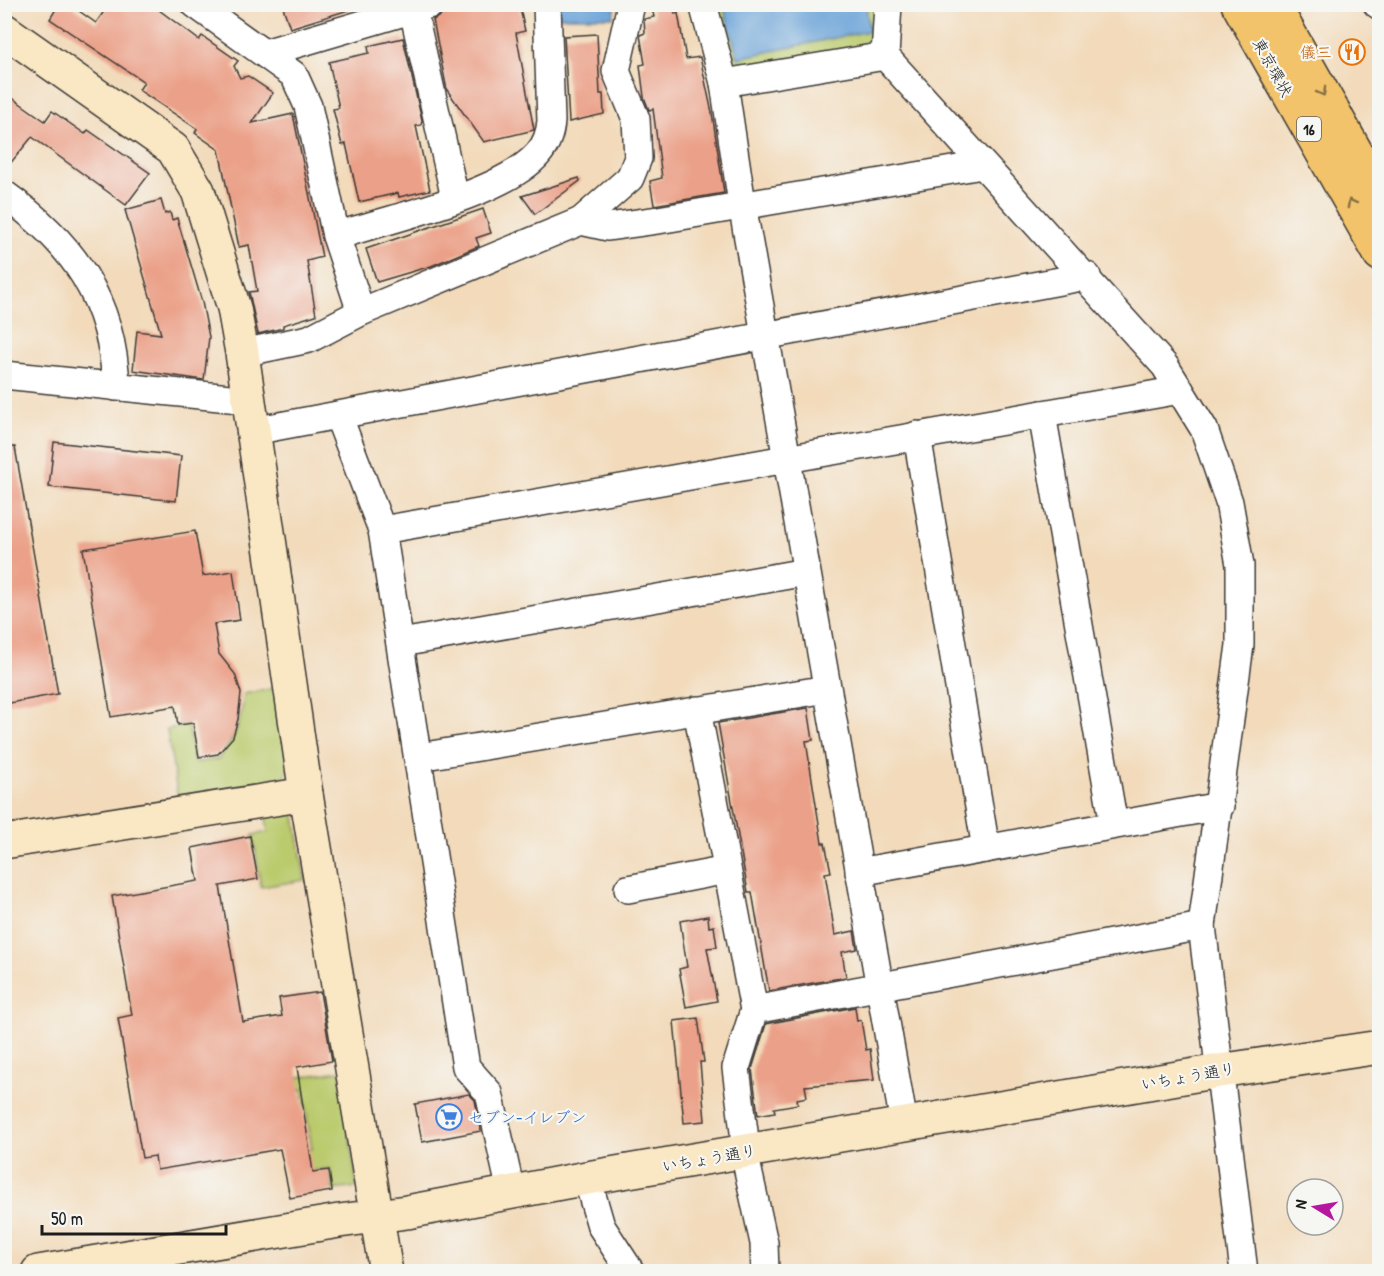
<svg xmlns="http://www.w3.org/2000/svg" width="1384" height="1276" viewBox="0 0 1384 1276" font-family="'Patrick Hand','Klee One',sans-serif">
<rect width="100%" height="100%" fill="#f6f6f2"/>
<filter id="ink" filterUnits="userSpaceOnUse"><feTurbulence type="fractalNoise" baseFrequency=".0167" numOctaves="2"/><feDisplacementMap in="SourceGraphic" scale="12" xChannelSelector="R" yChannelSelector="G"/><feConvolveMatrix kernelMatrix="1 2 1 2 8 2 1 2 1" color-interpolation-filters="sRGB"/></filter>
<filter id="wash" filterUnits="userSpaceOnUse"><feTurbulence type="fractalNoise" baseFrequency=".008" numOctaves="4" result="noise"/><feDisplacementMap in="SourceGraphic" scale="24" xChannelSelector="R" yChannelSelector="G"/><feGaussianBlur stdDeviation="1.35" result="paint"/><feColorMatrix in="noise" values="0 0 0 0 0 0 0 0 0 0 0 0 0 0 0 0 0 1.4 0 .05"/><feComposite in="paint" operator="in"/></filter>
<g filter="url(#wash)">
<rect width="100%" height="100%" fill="#f2daba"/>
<g fill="#baca6c" stroke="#6b7344" stroke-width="1.5">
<polygon points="714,5 723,5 738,58 869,31 866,5 883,5 873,47 739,68 730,62"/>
<path d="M 276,688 L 289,769 L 281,782 L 178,799 L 167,729 L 188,725 L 194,763 L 218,759 C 237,736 241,724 244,694 Z"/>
<polygon points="284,808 295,816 305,880 261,887 253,835 268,832 265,811"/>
<polygon points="340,1071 357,1187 333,1190 330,1168 303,1172 300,1150 312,1149 303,1089 261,1095 259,1083"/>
</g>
<g fill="#69a2d8" stroke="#425f7a" stroke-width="1.5">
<polygon points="557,5 616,5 613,17 557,17"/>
<polygon points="723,5 866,5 869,31 738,58"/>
</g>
<g id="blocks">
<g fill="#eba189">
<polygon points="59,4 69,4 96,23 109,4 151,4 199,40 202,36 238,61 234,66 240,78 248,76 273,93 252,123 293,114 322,257 307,261 316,315 283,325 283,328 258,334 249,292 257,291 249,245 239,247 219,150 195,133 197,129 139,90 144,82 50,19"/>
<polygon points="282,4 351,4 352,9 290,28"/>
<polygon points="446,4 519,4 525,31 516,33 534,130 484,142 447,90 433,20 443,14"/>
<polygon points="651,4 673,4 675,14 678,13 686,59 700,57 712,113 724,193 654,205 650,181 662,178 653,109 649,110 644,97 640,65 645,64 640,35 645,33 644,19 654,17"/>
<polygon points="597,34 600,94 603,94 604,114 569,122 564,36"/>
<polygon points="403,38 422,121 421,125 416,126 430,190 399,197 398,193 359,202 346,144 342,145 333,109 339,108 329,62 369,53 368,46"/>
<polygon points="4,92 45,121 52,111 85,134 88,130 150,173 126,205 32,137 4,171"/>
<polygon points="579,178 580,181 535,214 522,196"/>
<polygon points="161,200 165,214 170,212 172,220 177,218 202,302 209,337 204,380 133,370 137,331 161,334 125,210"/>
<polygon points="483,209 491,233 476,238 479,246 431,266 377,282 366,249"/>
<polygon points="54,442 181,456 176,501 49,487"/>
<polygon points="4,447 15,447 58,694 4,704"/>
<polygon points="195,531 203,576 233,571 240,620 214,624 219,654 235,674 241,693 238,719 233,737 218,754 199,757 193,723 178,725 175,706 111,717 83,549"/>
<polygon points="808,708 813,740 806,741 822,843 825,843 831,872 825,873 835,935 854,931 857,949 842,952 846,977 769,991 752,892 748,892 718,723"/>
<polygon points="250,836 258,879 220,886 243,1022 282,1016 279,998 320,992 332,1061 297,1067 313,1172 329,1170 332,1191 290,1198 280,1149 157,1170 155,1156 142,1158 118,1018 132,1015 112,896 198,881 192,848"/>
<polygon points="708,916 709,927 714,926 717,947 707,948 717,1001 686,1007 679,969 687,967 680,921"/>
<polygon points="855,1007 857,1021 861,1020 866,1050 870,1049 874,1080 805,1086 807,1097 797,1099 798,1104 774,1108 775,1112 758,1115 752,1069 766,1024"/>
<polygon points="698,1018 704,1062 700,1062 705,1121 684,1123 674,1021"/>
<polygon points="469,1094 475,1100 481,1131 422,1142 415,1104"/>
</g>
</g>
</g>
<g filter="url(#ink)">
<use href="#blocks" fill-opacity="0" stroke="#3c3834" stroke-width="1.5"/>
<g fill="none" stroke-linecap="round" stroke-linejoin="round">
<g stroke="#3c3834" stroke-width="30">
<g id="street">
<polyline points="195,4 294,75 308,106 336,236 361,312"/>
<polyline points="703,4 724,83 742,204 904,1124"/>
<polyline points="888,4 885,56 1165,366 1204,429 1229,502 1240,565 1240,645 1202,926 1244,1272"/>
<polyline points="1377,4 1380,6"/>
<polyline points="413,10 455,198"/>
<polyline points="265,53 431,4"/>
<polyline points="724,83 885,56"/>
<path d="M 4,194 C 73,243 113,300 116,387"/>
<polyline points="581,221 630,178 638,158 636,119 616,71 631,4"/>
<path d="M 336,236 C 389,219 503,194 538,154 C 547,144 550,134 551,121 L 547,4"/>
<polyline points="242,353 309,339 361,312 581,221 608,227 658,220 982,165"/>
<polyline points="4,375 249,400"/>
<polyline points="1042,414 1114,825"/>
<polyline points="338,415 1087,276"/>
<polyline points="253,431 338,415 382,530 466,1067 489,1093 511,1192"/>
<polyline points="917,435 986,849"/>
<polyline points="382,530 1180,390"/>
<polyline points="401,643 806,572"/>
<polyline points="697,710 754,1010"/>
<polyline points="419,757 827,689"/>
<polyline points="859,872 1220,806"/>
<polyline points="628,889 727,870"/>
<polyline points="587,1178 601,1226 631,1272"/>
<polyline points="765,1272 764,1243 744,1152 744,1132 736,1068 754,1010 1202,926"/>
</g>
</g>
<g stroke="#3c3834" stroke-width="36">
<g id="secondary">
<polyline points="4,30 173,149 198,191 234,308 242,353 306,794 386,1272"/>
<polyline points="4,842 306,794"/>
<polyline points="38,1272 339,1221 407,1212 587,1178 1219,1071 1380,1047"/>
</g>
</g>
<g stroke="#3c3834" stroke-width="36">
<g id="highway">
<polyline points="1238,4 1380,254"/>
<polyline points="1273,4 1380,195"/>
</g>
</g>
<use href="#street" stroke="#fff" stroke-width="27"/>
<use href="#secondary" stroke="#fae7c3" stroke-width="33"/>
<use href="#highway" stroke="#f2c36a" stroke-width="33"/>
</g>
<defs><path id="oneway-chevron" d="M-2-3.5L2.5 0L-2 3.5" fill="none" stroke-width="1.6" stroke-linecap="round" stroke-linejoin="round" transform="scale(1.5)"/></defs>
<g stroke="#877043">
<use href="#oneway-chevron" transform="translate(1322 92) rotate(61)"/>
<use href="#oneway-chevron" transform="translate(1351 203) rotate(-119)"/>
</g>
</g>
<defs>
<g id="restaurant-ring" transform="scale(1.35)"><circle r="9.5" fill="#f6f6f2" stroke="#e8710a" stroke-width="1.5"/><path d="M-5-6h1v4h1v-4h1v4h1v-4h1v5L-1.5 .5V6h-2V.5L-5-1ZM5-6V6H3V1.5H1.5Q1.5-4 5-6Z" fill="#e8710a"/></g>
<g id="supermarket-ring" transform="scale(1.35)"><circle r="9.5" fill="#f6f6f2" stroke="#3f7fe0" stroke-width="1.5"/><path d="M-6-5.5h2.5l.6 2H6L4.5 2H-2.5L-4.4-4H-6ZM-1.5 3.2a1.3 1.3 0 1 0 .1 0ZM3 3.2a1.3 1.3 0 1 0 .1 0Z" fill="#3f7fe0"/></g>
</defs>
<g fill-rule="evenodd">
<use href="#restaurant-ring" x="1352" y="52"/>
<use href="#supermarket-ring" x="449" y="1117"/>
</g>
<g text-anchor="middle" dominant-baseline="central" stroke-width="4.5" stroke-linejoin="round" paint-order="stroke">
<rect fill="#f6f6f2" stroke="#5d5d5c" stroke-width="1.5" x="1297" y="117" width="24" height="24" rx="4.5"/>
<g font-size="15" font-weight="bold" fill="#1c1c1c">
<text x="1309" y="129">16</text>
</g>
<g font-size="16" fill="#c56008" stroke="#f6f6f2" text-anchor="end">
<text x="1332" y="52">儀三</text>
</g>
<g font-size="16" fill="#1c1c1c" stroke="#f6f6f2">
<text transform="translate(1273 67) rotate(61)">東京環状</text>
<text transform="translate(1188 1076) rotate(-10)">いちょう通り</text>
<text transform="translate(709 1158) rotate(-10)">いちょう通り</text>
</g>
<g font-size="16" fill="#366cbe" stroke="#f6f6f2" text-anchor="start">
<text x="468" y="1117">セブン-イレブン</text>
</g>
</g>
<rect width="1384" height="1276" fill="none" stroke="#f6f6f2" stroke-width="24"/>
<g transform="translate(1315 1207) rotate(281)"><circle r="28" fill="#f6f6f2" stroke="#9f9f9c" stroke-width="1.5"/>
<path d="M0-4.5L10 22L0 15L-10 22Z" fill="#b5179e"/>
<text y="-9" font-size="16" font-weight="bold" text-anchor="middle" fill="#1c1c1c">N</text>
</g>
<path d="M42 1225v9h184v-9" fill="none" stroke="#1c1c1c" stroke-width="3"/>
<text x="51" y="1225" font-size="18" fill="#1c1c1c" stroke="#f6f6f2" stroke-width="4.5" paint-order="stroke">50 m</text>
</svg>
